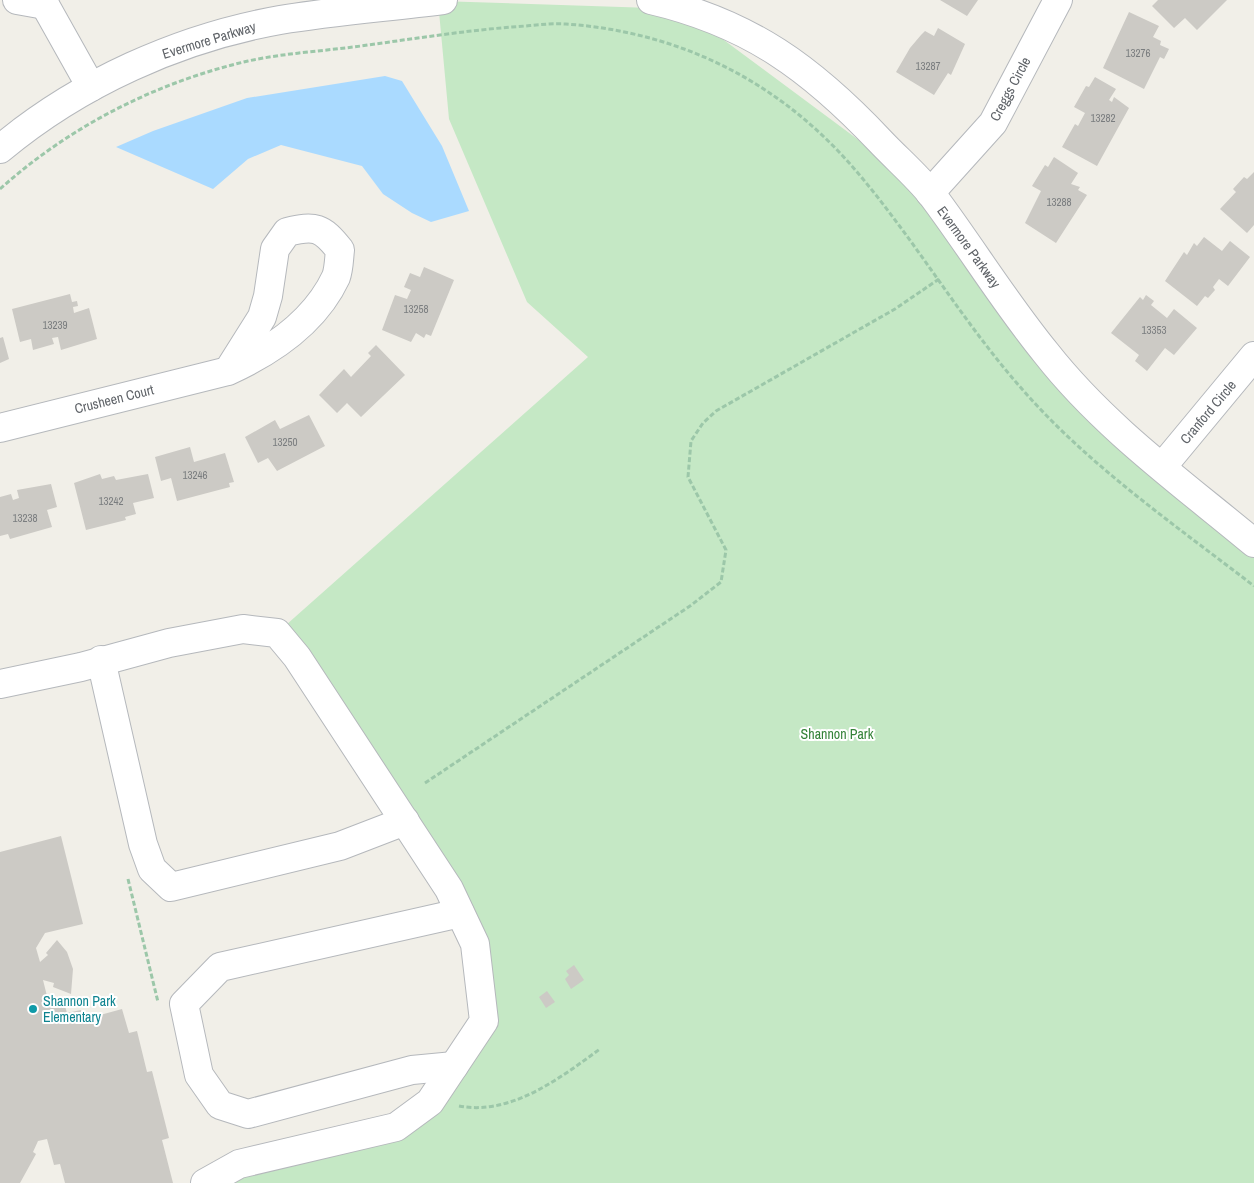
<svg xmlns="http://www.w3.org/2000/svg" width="1254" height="1183" viewBox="0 0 1254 1183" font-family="'Archivo Narrow',sans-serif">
<rect width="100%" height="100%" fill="#f1efe8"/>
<polygon fill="#c5e8c5" points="438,1 682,9 930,193 1046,353 1254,544 1254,1183 205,1183 430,1102 484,1021 475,944 277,633 588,357 527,302 449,119"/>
<polygon fill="#aadaff" points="385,76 402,81 442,146 469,211 431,222 412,213 383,194 362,166 281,145 248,159 213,189 116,147 153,131 247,98"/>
<g fill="#cccac5">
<polygon points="940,0 978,0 967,16"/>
<polygon points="1158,0 1227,0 1197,30 1185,18 1174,28 1152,6"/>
<polygon points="1129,12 1159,26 1153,37 1161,41 1160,45 1169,49 1164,59 1160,57 1144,89 1103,68"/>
<polygon points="938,28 965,44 951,75 948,73 934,95 896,72 910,48 921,35 925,31 934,36"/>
<polygon points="1095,77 1116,89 1109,100 1112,102 1114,97 1129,108 1097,166 1062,147 1075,124 1078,126 1085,113 1074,107 1086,86 1089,87"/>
<polygon points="1054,157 1078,173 1071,184 1080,187 1078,190 1087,195 1056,243 1025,223 1041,191 1032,186 1045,165 1048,167"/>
<polygon points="1254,172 1254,225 1247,233 1220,209 1236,192 1233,189 1244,177 1247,179"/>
<polygon points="1204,237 1222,251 1230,241 1250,257 1228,286 1219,279 1213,287 1215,290 1208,298 1205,296 1197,306 1165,281 1184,252 1187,255 1194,243 1197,246"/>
<polygon points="424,267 454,280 431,336 426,334 424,338 416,333 411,342 382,330 395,295 407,299 411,290 404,287 410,273 420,277"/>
<polygon points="70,294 72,302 77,301 78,306 73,307 74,313 89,308 97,339 61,350 58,337 52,338 54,344 33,350 31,339 20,342 12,309"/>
<polygon points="1146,295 1154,301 1151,305 1167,318 1174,309 1197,328 1174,355 1165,348 1147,371 1135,361 1139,355 1111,333 1140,297 1143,300"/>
<polygon points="3,337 9,359 0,363 0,338"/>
<polygon points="376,345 405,375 361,417 347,403 337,413 319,395 344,369 351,377 371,356 368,353"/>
<polygon points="309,415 325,446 277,471 268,458 258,463 245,437 275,420 280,429"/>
<polygon points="190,447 194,462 225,453 234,482 229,483 230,487 177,501 171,478 161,481 155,457"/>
<polygon points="100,474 102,479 114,476 116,480 148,474 154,498 133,503 136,514 125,517 126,520 86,530 74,483"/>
<polygon points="51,484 57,507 47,510 52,527 10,539 8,534 0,536 0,497 11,494 13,500 19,498 17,490"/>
<polygon points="61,836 83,924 45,933 36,948 40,962 48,955 46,953 57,940 67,952 73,969 71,994 53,987 54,983 43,980 47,996 65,1006 67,1013 81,1010 82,1020 122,1009 129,1033 137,1031 147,1072 152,1071 169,1138 162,1140 173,1183 65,1183 60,1164 54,1165 47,1139 38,1141 33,1152 36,1154 20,1183 0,1183 0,852"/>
<polygon points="574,965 584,980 571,989 565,979 569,975 566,971"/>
<polygon points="547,991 555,1002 546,1008 539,997"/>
</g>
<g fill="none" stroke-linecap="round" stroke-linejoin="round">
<g stroke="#b5b8bc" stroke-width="30">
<g id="minor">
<polyline points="17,0 45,5"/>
<path d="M 651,0 C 750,23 812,69 880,141 C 897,159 917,176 932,195 C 971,247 1005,303 1046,353 C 1104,427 1182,483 1254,543"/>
<polyline points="45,5 91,87"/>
<path d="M 0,149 C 79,83 179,38 280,20 C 334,11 389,7 443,0"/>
<polyline points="930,193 993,123 1058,0"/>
<path d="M 0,428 L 228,371 C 272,351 315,322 336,277 C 339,269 339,258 340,250 C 322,227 315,225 287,232 L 275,249 L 268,296 L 262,317 L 228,371"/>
<polyline points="1162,467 1254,356"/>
<polyline points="101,660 143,844 152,869 171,887 340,846 405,821"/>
<polyline points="0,684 81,667 169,643 243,629 277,633 297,657 449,889 475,944 484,1021 430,1102 396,1127 239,1164 205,1183"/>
<polyline points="454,1066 412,1070 248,1114 220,1105 199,1075 184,1004 220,967 460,913"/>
</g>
</g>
<g stroke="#9cc7a9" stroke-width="3" stroke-dasharray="5 2.5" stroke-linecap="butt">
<path d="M 0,189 C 70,126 157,82 248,61 C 285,53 324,51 361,46 C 412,39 462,31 512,27 C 530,26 548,23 566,24 C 679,32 776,80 851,165 C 913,236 960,319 1022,389 C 1088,465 1175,525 1254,586"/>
<polyline points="425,783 690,606 721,582 726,550 688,477 691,441 703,423 716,411 895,309 939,279"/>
<polyline points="128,879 158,1002"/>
<path d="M 459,1106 C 511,1116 560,1078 600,1049"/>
</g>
<use href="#minor" stroke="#fff" stroke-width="28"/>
</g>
<circle fill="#0f9aa8" stroke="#fff" stroke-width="2" cx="33" cy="1009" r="5"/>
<g text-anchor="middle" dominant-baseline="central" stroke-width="4" stroke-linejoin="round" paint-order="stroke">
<g font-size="11" fill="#7a7d7f">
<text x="1138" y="53">13276</text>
<text x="928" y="66">13287</text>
<text x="1103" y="118">13282</text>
<text x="1059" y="202">13288</text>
<text x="416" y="309">13258</text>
<text x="55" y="325">13239</text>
<text x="1154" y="330">13353</text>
<text x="285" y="442">13250</text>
<text x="195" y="475">13246</text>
<text x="111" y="501">13242</text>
<text x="25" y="518">13238</text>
</g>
<g font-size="14" fill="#5f6368" stroke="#fff">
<text transform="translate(209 40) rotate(-17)">Evermore Parkway</text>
<text transform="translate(1010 89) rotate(-62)">Creggs Circle</text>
<text transform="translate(969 247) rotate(54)">Evermore Parkway</text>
<text transform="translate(114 399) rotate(-14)">Crusheen Court</text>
<text transform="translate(1208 412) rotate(-50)">Cranford Circle</text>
</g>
<g font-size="14" fill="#348238" stroke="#fff">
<text x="837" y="734">Shannon Park</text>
</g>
<g font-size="14" fill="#0d838f" stroke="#fff" text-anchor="start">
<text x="43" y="1001">Shannon Park<tspan x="43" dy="16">Elementary</tspan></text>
</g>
</g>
</svg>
